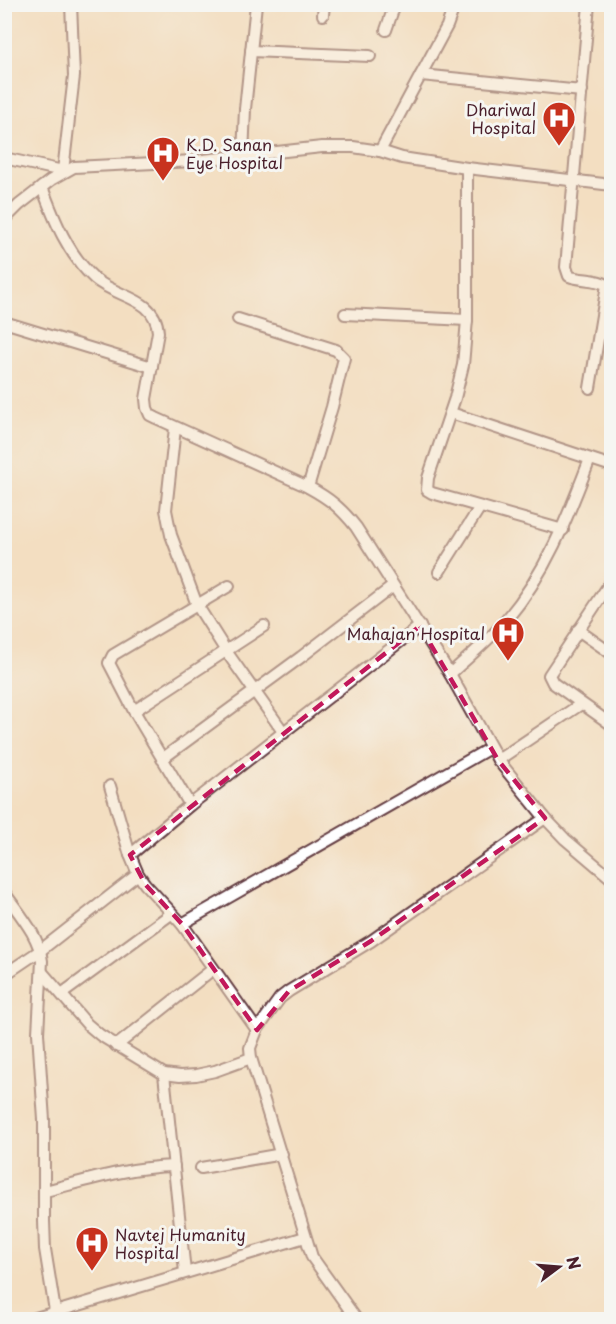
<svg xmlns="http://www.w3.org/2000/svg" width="616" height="1324" viewBox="0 0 616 1324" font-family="'Playpen Sans',sans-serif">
<rect width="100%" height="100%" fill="#f6f6f2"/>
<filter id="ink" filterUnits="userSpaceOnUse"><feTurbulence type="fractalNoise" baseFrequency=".0167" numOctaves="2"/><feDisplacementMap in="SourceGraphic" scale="12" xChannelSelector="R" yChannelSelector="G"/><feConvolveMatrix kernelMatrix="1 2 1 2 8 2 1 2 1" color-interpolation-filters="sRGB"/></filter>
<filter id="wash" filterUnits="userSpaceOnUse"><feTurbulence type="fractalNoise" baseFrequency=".008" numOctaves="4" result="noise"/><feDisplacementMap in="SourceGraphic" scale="24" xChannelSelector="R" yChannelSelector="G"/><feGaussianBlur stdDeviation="1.35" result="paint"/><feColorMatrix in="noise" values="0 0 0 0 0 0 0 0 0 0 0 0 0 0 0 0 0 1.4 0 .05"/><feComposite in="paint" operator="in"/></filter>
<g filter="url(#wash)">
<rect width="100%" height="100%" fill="#f3dec1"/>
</g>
<g filter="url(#ink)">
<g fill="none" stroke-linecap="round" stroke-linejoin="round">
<g stroke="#633c42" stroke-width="14">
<g id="minor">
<path d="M 589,4 L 566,267 L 569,276 C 581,281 596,278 607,285 L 590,388"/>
<polyline points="323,15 324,4"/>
<polyline points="386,30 395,4"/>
<polyline points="251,51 370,56"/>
<polyline points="421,75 582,91"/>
<polyline points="380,151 447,26 455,4"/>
<polyline points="243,156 245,109 256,4"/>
<polyline points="4,158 63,171 74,76 71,4"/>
<polyline points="467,168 467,320 463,365 455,398 428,478 427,490 432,493 563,530"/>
<path d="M 42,187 C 54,219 68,255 95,279 C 117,298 156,297 158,332 L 146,399 L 147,408 L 150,415 L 156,418 L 308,487 C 330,499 341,508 356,527 L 450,674 L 498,760 L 545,818 L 565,839 L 612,879"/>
<polyline points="4,220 19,205 51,180 74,167 194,161 322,147 353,147 380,151 402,158 467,168 612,185"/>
<polyline points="345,314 467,320"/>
<polyline points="238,319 336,350 344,358 332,407 308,487"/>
<polyline points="4,322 152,367"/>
<polyline points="451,413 612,466"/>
<polyline points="175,428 166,510 171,535 197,605 226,651 284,733"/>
<polyline points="439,572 480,507"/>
<polyline points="612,580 549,675 553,683 612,725"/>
<polyline points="578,630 612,654"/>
<path d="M 450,674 C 469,656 491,639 507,619 C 547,572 568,516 590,459"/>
<polyline points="134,711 264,626"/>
<polyline points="162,759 301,657 392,587"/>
<polyline points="498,760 581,704"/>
<polyline points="110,786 130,855 138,874 145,884 182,924 257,1030"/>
<polyline points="190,805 134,711 109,663 113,655 229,586"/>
<polyline points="130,855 190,805 420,626"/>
<path d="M 4,892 C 19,914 39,935 42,961 L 38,1033 L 44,1120 L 44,1221 L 45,1249 L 55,1311"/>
<polyline points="182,924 490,748"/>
<polyline points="42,972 87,1024 100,1035 164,1074 180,1076 196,1075 215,1071 251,1058"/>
<polyline points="4,975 41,950 138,874"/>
<polyline points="63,993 171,914"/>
<polyline points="116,1046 213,969"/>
<polyline points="164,1074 185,1272"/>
<polyline points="201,1168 282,1154"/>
<path d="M 45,1191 C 88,1180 129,1167 174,1166"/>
<polyline points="29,1320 305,1237"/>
<polyline points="357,1320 312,1257 251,1058 250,1048 257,1030 280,998 289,991 371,941 545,818"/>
</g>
</g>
<use href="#minor" stroke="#fff" stroke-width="10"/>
</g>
</g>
<path d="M0 0H616V1324H0ZM 420,626 L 498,760 L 545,818 L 371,941 L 289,991 L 257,1030 L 182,924 L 145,884 L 130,855 Z" fill="#f3dec1" fill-opacity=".55" fill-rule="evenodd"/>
<path fill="none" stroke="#c2185b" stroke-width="4.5" stroke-dasharray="12 8" stroke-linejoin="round" d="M 420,626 L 498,760 L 545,818 L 371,941 L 289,991 L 257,1030 L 182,924 L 145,884 L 130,855 Z"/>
<defs>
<g id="hospital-pin" transform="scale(1.725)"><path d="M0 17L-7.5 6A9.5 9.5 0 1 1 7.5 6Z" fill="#c8321e" stroke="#f6f6f2"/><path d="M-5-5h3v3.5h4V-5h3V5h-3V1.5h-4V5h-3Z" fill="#fff"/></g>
</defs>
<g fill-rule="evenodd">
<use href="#hospital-pin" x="559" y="118"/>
<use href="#hospital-pin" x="163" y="153"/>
<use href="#hospital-pin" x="508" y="633"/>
<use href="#hospital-pin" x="92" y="1243"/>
</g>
<g text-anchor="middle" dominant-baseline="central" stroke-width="6" stroke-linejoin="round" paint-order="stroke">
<g font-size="16" fill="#4a1f2b" stroke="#f6f6f2" text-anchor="end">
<text x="536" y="109">Dhariwal<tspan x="536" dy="18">Hospital</tspan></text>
<text x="186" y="144" text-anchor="start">K.D. Sanan<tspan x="186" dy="18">Eye Hospital</tspan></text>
<text x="485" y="633">Mahajan Hospital</text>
<text x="115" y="1234" text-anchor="start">Navtej Humanity<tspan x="115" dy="18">Hospital</tspan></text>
</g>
</g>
<rect width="616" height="1324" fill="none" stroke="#f6f6f2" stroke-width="24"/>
<g transform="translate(559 1267) rotate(74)" stroke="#f6f6f2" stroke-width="4.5" paint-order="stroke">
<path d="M0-4.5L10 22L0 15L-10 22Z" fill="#4a1f2b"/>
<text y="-9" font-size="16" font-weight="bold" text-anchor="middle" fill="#4a1f2b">N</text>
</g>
</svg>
